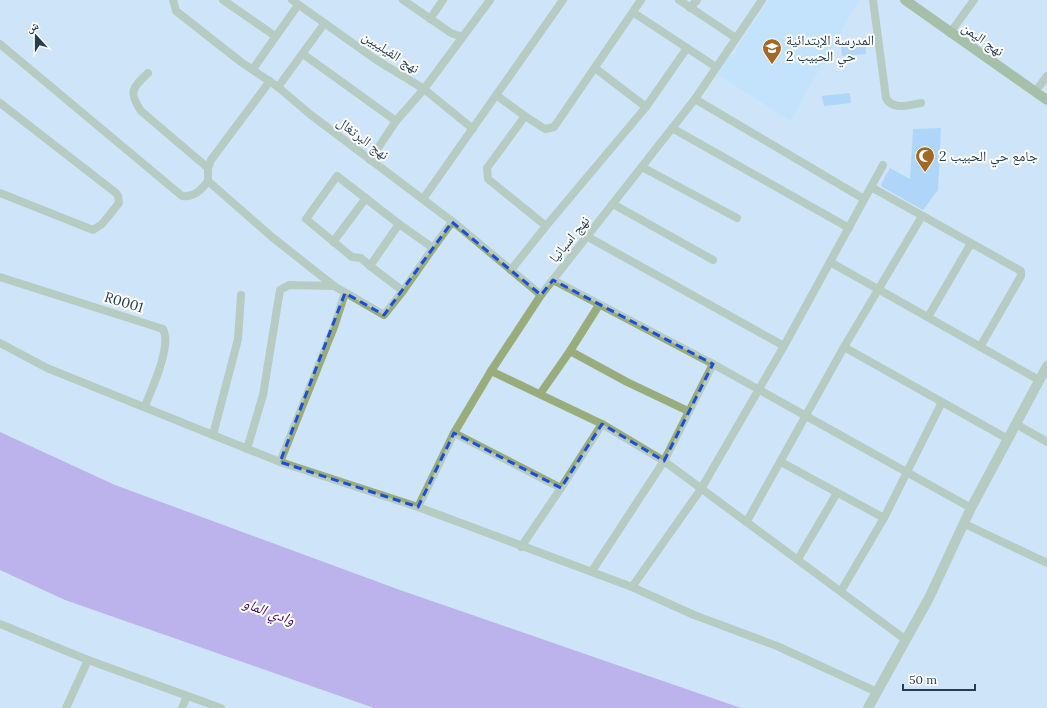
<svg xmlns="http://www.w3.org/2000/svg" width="1047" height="708" viewBox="0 0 1047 708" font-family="Lora,'Noto Naskh Arabic',serif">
<rect width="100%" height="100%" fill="#cee5f9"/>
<polygon fill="#b7ddff" points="769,0 859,0 790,121 717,74 730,55 734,55 737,52 736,48"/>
<polygon fill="#a975dc" points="0,432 115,485 400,590 741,708 374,708 65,600 0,570"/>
<g fill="#8ac3f5">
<polygon points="865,43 866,54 842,56 841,46"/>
<polygon points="850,93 851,103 824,106 822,96"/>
<polygon points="941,128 938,190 923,210 882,187 881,184 890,168 910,179 913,129"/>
</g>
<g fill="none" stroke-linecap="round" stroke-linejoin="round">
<g stroke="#99ac7c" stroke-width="8">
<polyline points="173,0 176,11 241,62 278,87 311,115 457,225 541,295"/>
<polyline points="223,0 275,36"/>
<polyline points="292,0 375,59 424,89 473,129"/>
<polyline points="403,0 451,33 462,37"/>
<polyline points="679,0 736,38"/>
<path d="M 873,0 L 886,98 C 893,111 909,105 921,103"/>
<polyline points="690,8 697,0"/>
<polyline points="634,13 716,67"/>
<polyline points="430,19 443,0"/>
<polyline points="950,33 974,0"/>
<path d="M 0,44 L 182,196 C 194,198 202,189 208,181"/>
<polyline points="303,54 396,121"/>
<polyline points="595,68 646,107"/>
<polyline points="253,69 298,5"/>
<path d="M 148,73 C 132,88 128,92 141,111 L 208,168"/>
<polyline points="270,81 211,160 208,168 208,181 272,237 334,286 384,315 403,291 370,266 399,224 433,248 403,291"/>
<polyline points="278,87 324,24"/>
<polyline points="1035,92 1047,76"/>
<polyline points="496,95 525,116 487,168 488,179 546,226 511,270"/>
<polyline points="695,99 864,199"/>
<polyline points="0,103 116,193 118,196 119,203 102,224 93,230 0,193"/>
<polyline points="525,116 545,129 554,127 641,0"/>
<polyline points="672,128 849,228"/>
<polyline points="370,160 396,121 424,89 490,0"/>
<polyline points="642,167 737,218"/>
<polyline points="871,187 1021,271 1021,276 980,347"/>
<polyline points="423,199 563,0"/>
<polyline points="613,204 713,260"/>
<polyline points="546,226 646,107 687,48"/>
<polyline points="588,237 784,346"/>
<polyline points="333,242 366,198"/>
<polyline points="433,248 452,222"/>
<polyline points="830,262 1039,380"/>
<polyline points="370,266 361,258 352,257 306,219 337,176 399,224"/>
<path d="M 0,277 L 163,329 C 172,346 152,388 145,406"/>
<polyline points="553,280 713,364 971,508"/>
<polyline points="928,317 970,245"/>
<polyline points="0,343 47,368 280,462 418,507 632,587 694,615 777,646 877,692"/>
<polyline points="844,347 1008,439"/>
<polyline points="570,351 627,382 688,411"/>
<polyline points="491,371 602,424 664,461 906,640"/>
<polyline points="540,394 570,351 599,305"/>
<polyline points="1016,424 1047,442"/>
<polyline points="454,433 561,488"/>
<polyline points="213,435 238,339 241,295"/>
<polyline points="247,449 263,395 280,290 289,285 334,286"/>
<polyline points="280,462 334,327 345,293"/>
<polyline points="781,462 884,518"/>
<polyline points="418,507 454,433 491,371 541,295 695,99 762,0"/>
<polyline points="747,521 844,347 922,216"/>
<polyline points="965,524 1047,563"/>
<polyline points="521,547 561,488 602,424"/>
<polyline points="798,559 837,493"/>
<polyline points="592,571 664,461 713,364"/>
<polyline points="632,587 701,489 784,346 883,165"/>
<polyline points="841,591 884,518 942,402"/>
<polyline points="0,624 88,660 221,708"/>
<polyline points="66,708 88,660"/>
<polyline points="182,708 187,696"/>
</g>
<polyline stroke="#99ac7c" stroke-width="10" points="868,708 929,598 971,508 1047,366"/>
<polyline stroke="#769146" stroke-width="10" points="905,0 1047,100"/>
</g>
<path d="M0 0H1047V708H0ZM 452,222 L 541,295 L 553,280 L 713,364 L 664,461 L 602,424 L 561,488 L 454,433 L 418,507 L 280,462 L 345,293 L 384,315 Z" fill="#cee5f9" fill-opacity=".55" fill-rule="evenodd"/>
<path fill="none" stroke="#1d4ed8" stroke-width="3" stroke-dasharray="8 5" stroke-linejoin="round" d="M 452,222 L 541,295 L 553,280 L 713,364 L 664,461 L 602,424 L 561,488 L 454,433 L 418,507 L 280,462 L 345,293 L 384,315 Z"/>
<defs>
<g id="school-pin" transform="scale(1)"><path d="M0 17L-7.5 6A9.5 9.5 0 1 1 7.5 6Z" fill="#a16826" stroke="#fff"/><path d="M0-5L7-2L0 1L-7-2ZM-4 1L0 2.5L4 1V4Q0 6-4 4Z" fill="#fff"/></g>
<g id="mosque-pin" transform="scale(1)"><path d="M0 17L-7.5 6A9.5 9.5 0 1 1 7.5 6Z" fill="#a16826" stroke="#fff"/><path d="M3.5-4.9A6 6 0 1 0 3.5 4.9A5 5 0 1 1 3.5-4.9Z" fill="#fff"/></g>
</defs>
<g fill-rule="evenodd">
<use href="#school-pin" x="772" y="48"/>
<use href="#mosque-pin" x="925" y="156"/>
</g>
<g text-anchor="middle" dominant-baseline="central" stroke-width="4" stroke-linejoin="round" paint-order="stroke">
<g font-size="14" fill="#253d51" stroke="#fff">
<text transform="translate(983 39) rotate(35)">نهج اليمن</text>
<text transform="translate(391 52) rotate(33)">نهج الفيليبين</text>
<text transform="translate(363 138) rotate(37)">نهج البرتغال</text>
<text transform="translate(569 239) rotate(-51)">نهج اسبانيا</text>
<text transform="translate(124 302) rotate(17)">R0001</text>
</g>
<g font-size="14" fill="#253d51" stroke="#fff" text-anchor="start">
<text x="786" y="40">المدرسة الإبتدائية<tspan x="786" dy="16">حي الحبيب 2</tspan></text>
<text x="939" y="156">جامع حي الحبيب 2</text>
</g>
<g font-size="15" font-style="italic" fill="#430969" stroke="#fff">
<text transform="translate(269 611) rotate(20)">وادي الماو</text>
</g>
</g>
<g transform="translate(36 36) rotate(339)" stroke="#ffffff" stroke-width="3" paint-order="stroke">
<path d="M0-3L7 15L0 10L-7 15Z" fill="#253d51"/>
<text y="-6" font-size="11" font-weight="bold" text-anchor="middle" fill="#253d51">ش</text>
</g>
<path d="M903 684v6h72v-6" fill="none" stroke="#253d51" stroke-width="2"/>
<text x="909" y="684" font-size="12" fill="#253d51" stroke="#ffffff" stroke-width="3" paint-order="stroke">50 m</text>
</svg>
